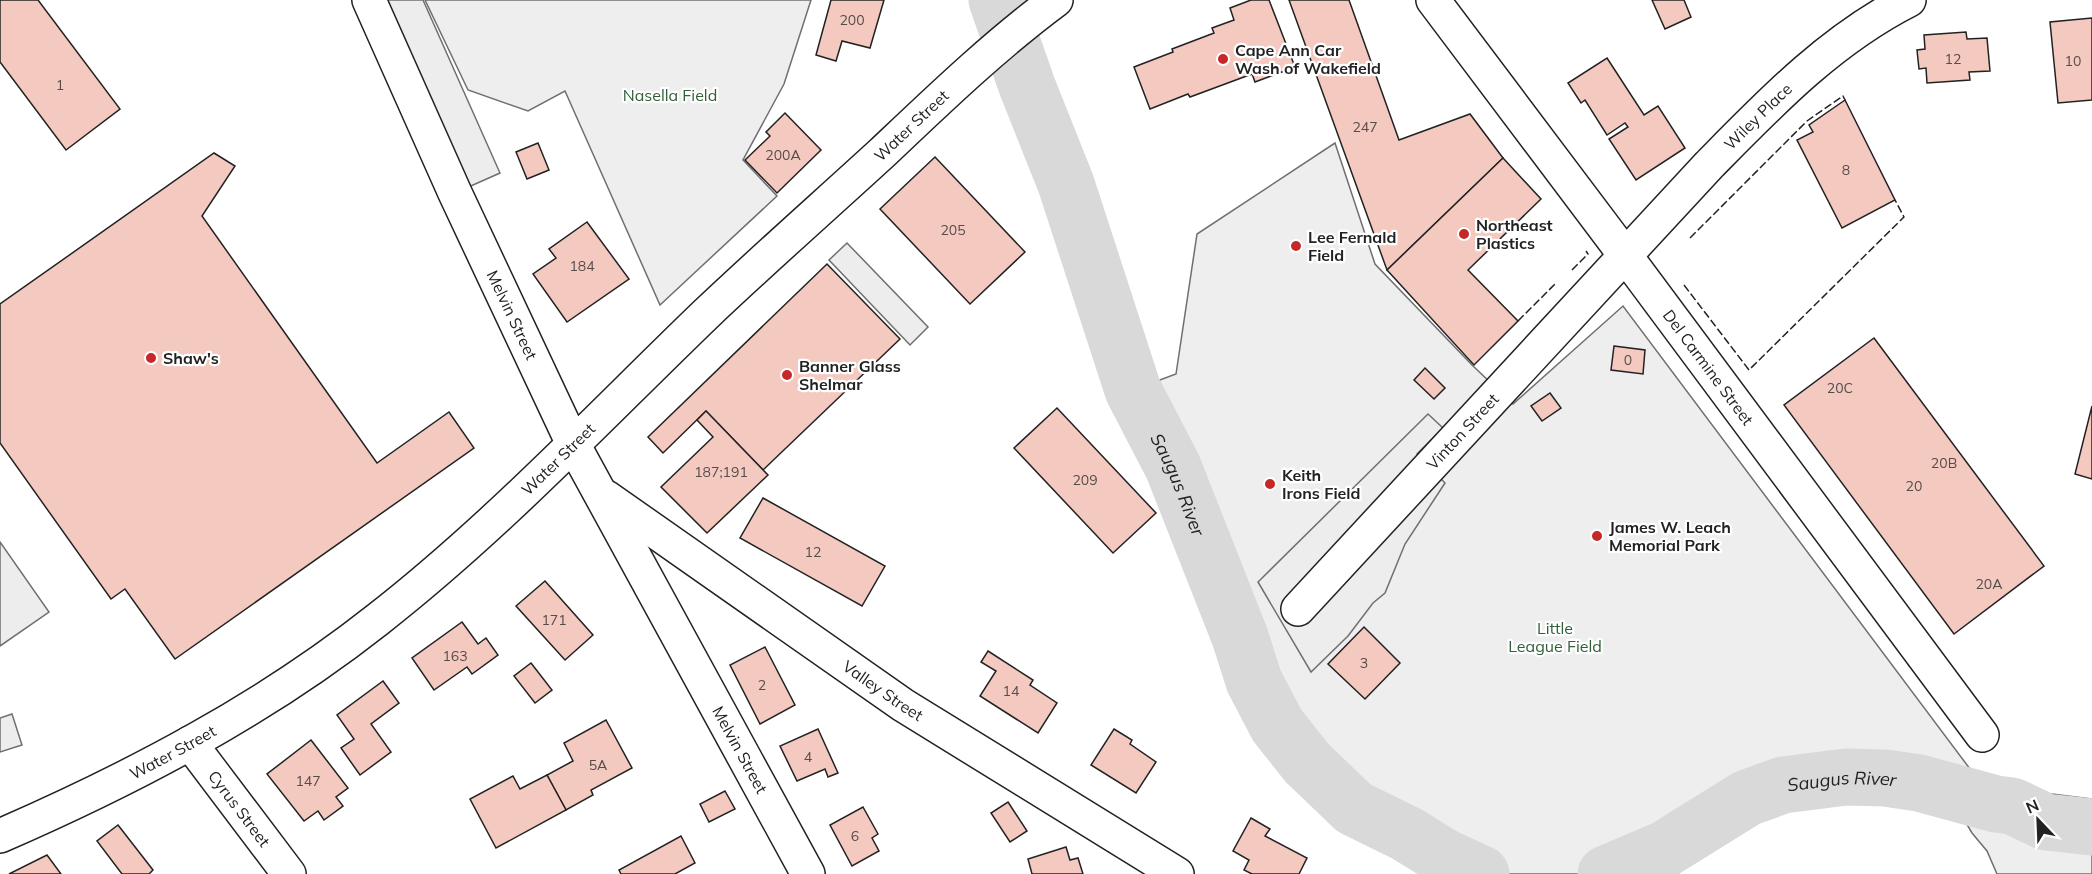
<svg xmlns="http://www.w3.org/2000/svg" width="2092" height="874" viewBox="0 0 2092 874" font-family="Mulish,sans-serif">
<rect width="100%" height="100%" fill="#fff"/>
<g fill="#eee" stroke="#6f6f6f" stroke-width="1.5">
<polygon points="425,0 811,0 784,84 743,160 777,196 660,305 565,91 528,111 468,90"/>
<polygon points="1335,143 1375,264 1472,365 1513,404 1623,306 1982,785 2009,793 2052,794 2092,799 2092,874 1997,874 1987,851 1972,833 1962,816 1965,807 1964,794 1919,783 1885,778 1846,777 1783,785 1747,798 1665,849 1606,874 1481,874 1444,857 1407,834 1354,808 1307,763 1277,725 1254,681 1240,637 1173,467 1133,390 1176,374 1197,234"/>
</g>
<g fill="#ededed" stroke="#6f6f6f" stroke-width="1.5">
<polygon points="369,0 423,0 500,173 455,193"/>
<polygon points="847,243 928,327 910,345 829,260"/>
<polygon points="1428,414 1443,428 1417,454 1445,483 1405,544 1385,593 1373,603 1348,636 1311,672 1258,582"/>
<polygon points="0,542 49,612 0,646"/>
<polygon points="12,714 22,745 0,752 0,718"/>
</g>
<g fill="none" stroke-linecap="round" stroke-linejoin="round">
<g stroke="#d9d9d9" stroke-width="57">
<path id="s1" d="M 997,0 L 1027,86 L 1066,184 L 1133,390 L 1173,467 L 1240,637 L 1254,681 L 1277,725 L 1307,763 L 1354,808 L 1407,834 L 1444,857 L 1481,874"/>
<path id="s2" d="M 1606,874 L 1665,849 L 1747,798 L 1783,785 L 1846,777 L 1885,778 L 1919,783 L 1996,804 L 2012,806 L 2046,822 L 2092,827"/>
</g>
</g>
<g fill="#f3c9c0" stroke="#222" stroke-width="1.5">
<polygon points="0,0 38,0 120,109 66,150 0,62"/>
<polygon points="831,0 884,0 870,48 842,41 836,61 816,55"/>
<polygon points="1251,0 1269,0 1295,67 1255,82 1252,74 1190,97 1188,94 1150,109 1134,67 1173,52 1172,49 1214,33 1212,28 1234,20 1230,8"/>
<polygon points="1289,0 1349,0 1399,140 1470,114 1503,158 1387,270"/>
<polygon points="1652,0 1684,0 1691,17 1665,29"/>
<polygon points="2092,18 2092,100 2058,103 2050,22"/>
<polygon points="1966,32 1967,39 1987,38 1990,71 1969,72 1970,80 1927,83 1926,68 1919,69 1917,50 1925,49 1924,35"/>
<polygon points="1607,58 1644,115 1658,106 1685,148 1636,180 1609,139 1628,127 1625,123 1607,135 1585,100 1581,103 1568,83"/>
<polygon points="1845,100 1895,200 1842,228 1797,140 1813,132 1809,125"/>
<polygon points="785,113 821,150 777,193 745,160 770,136 766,132"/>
<polygon points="538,143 549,170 527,179 516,152"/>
<polygon points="214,153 235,166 202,216 377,463 449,412 474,448 175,659 125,589 111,599 0,443 0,304"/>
<polygon points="935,157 1025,252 970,304 880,209"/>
<polygon points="1503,158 1541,199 1468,270 1518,321 1474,365 1387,270"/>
<polygon points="587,222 629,279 567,322 533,274 556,258 549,249"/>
<polygon points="827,264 900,339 763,470 706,411 663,453 648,437"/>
<polygon points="1874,338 2044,566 1954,634 1784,405"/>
<polygon points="1614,346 1645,350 1643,374 1611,370"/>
<polygon points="1425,368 1445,388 1434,399 1414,380"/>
<polygon points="1550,393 1561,408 1542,421 1531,406"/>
<polygon points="2092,406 2092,479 2075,474"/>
<polygon points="1057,408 1156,513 1113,553 1014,448"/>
<polygon points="706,411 768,475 707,533 661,487 713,437 697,420"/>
<polygon points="763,498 885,566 862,606 740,538"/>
<polygon points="545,581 593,635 565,660 516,606"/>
<polygon points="462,622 478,644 486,638 498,655 472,674 467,667 434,690 412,658"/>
<polygon points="1364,627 1400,663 1365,699 1328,664"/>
<polygon points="765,647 795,705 760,724 730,665"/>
<polygon points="988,651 1033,680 1030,685 1057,703 1038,733 980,696 996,671 981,662"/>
<polygon points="531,663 552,690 535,703 514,676"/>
<polygon points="383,681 399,703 371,724 391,752 360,775 341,748 354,739 337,715"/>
<polygon points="606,720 632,768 591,790 593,795 566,810 547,775 573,761 564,743"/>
<polygon points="818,729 838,773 828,777 825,769 797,781 780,746"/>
<polygon points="1114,729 1132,740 1130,744 1156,762 1136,793 1091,765"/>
<polygon points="311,740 348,788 336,797 343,806 324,820 318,811 304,821 267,774"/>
<polygon points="547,775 566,810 496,848 470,799 513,776 520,789"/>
<polygon points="725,791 735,809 709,822 700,804"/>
<polygon points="1008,802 1027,831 1010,842 991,813"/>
<polygon points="863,807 878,834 872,838 879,851 852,866 830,825"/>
<polygon points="1251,818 1270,829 1265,836 1307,858 1299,874 1252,874 1244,870 1249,860 1233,851"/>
<polygon points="118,825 153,870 149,874 122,874 97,841"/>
<polygon points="681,836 695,863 675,874 621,874 619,870"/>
<polygon points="1066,847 1070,860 1078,858 1083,874 1032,874 1028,859"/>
<polygon points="47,855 61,874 9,874"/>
</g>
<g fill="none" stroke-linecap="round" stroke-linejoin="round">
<g stroke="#222" stroke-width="36">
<g id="minor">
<path id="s3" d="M 369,0 L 455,193 L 573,444 L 808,874"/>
<path id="s4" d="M 1433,0 L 1625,255 L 1982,735"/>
<path id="s5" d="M 606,497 L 903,705 L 1177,874"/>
<path id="s6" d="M 1298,609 L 1709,165 C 1770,103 1830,40 1909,0"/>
<path id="s7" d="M 190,743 L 289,874"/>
</g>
</g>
<g stroke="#222" stroke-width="36">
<g id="major">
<path id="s8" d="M 0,836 C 133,778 263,710 377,620 C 495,528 598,418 706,314 C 764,259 823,207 882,153 C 938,100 994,46 1056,0"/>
</g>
</g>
<use href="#minor" stroke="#fff" stroke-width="33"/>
<use href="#major" stroke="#fff" stroke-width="33"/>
<g stroke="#222" stroke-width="1.5" stroke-dasharray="8 3" stroke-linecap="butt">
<polyline points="1690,238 1807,121 1843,96 1845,100"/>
<polyline points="1572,270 1588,254 1586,251"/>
<polyline points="1684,285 1749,370 1904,217 1895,200"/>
<polyline points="1518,321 1556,283"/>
</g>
</g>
<g fill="#c62828" stroke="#fff" stroke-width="2">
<circle cx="1223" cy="59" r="6"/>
<circle cx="1464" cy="234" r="6"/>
<circle cx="1296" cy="246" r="6"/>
<circle cx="151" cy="358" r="6"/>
<circle cx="787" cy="375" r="6"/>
<circle cx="1270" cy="484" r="6"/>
<circle cx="1597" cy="536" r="6"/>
</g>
<g text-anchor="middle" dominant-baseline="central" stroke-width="4.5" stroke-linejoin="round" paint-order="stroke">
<g font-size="14" fill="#564c4a">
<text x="852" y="20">200</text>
<text x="1953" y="59">12</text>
<text x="2073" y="61">10</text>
<text x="60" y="85">1</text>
<text x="1365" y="127">247</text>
<text x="783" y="155">200A</text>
<text x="1846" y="170">8</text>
<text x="953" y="230">205</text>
<text x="582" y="266">184</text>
<text x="1628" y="360">0</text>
<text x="1840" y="388">20C</text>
<text x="1944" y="463">20B</text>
<text x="721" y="472">187;191</text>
<text x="1085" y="480">209</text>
<text x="1914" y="486">20</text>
<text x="813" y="552">12</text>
<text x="1989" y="584">20A</text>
<text x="554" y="620">171</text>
<text x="455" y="656">163</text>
<text x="1364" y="663">3</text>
<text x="762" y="685">2</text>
<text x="1011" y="691">14</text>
<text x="808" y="757">4</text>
<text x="598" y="765">5A</text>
<text x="308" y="781">147</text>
<text x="855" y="836">6</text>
</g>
<g font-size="16" font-weight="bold" fill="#222" stroke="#fff" text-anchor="start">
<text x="1235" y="50">Cape Ann Car<tspan x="1235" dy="18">Wash of Wakefield</tspan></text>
<text x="1476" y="225">Northeast<tspan x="1476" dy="18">Plastics</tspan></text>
<text x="1308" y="237">Lee Fernald<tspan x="1308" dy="18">Field</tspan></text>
<text x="163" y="358">Shaw's</text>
<text x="799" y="366">Banner Glass<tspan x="799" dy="18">Shelmar</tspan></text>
<text x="1282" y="475">Keith<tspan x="1282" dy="18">Irons Field</tspan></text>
<text x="1609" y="527">James W. Leach<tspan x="1609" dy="18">Memorial Park</tspan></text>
</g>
<g font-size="16" fill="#2f5e38" stroke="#fff">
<text x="670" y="95">Nasella Field</text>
<text x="1555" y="628">Little<tspan x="1555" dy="18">League Field</tspan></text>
</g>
<g font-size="16" fill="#222" stroke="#fff">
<text stroke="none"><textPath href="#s6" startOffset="674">Wiley Place</textPath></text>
<text stroke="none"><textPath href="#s8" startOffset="1164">Water Street</textPath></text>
<text stroke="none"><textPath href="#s3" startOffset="346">Melvin Street</textPath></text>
<text stroke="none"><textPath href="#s4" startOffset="459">Del Carmine Street</textPath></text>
<text stroke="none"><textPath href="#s6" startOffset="242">Vinton Street</textPath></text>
<text stroke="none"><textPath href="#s8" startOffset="678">Water Street</textPath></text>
<text stroke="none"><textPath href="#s5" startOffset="338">Valley Street</textPath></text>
<text stroke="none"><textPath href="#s3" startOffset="837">Melvin Street</textPath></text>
<text stroke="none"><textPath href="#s8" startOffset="192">Water Street</textPath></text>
<text stroke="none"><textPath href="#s7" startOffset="82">Cyrus Street</textPath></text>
</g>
<g font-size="18" font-style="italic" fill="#222" stroke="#fff">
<text stroke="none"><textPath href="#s1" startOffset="518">Saugus River</textPath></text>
<text stroke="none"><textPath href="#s2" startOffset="258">Saugus River</textPath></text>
</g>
</g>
<g transform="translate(2038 820) rotate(337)" stroke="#ffffff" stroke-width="4.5" paint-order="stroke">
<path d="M0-4.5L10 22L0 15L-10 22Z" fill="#222222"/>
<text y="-9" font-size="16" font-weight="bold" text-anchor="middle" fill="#222222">N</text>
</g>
</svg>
